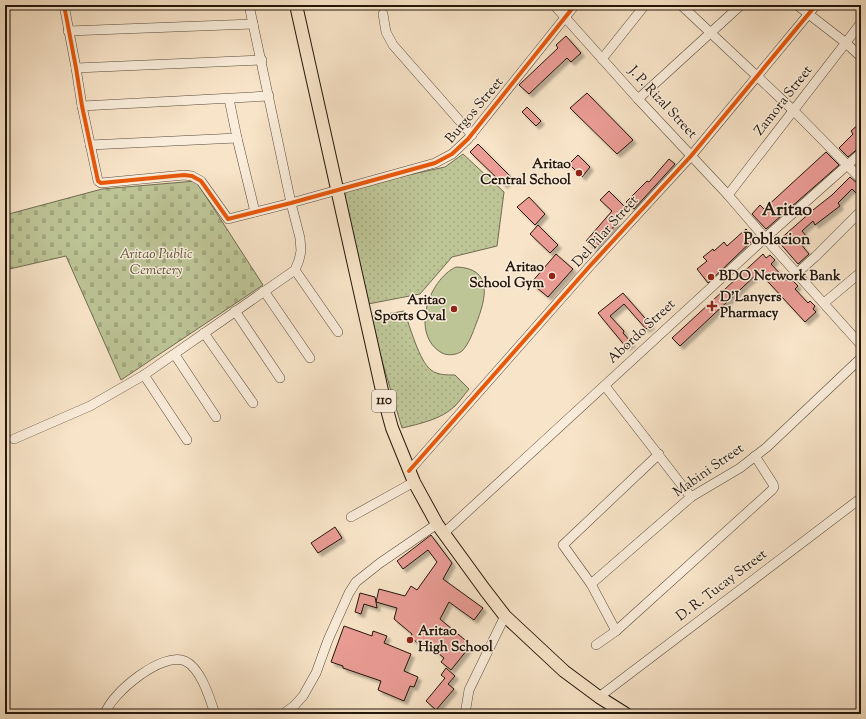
<svg xmlns="http://www.w3.org/2000/svg" width="866" height="719" viewBox="0 0 866 719" font-family="'Sorts Mill Goudy',serif">
<defs>
<pattern id="cemetery-stones" width="16" height="16" patternUnits="userSpaceOnUse"><rect width="16" height="16" fill="#bdc496"/><path d="M2 7V4a2 2 0 0 1 4 0v3zM10 15v-3a2 2 0 0 1 4 0v3z" fill="#a2a880"/></pattern>
<pattern id="park-dots" width="8" height="8" patternUnits="userSpaceOnUse"><rect width="8" height="8" fill="#bdc496"/><path d="M2 2h.1M6 6h.1" fill="none" stroke="#a2a880" stroke-width="1.8" stroke-linecap="round"/></pattern>
<filter id="shadow"><feDropShadow dx="3.5" dy="3.5" stdDeviation="1" flood-color="#0004"/></filter>
</defs>
<rect width="100%" height="100%" fill="#f8e4c8"/>
<filter id="stains"><feTurbulence type="fractalNoise" baseFrequency=".005" numOctaves="4"/><feColorMatrix values="0 0 0 0 .2 0 0 0 0 .09 0 0 0 0 .02 0 0 0 .5 -.17"/></filter>
<radialGradient id="worn" r=".72"><stop offset=".6" stop-color="#630" stop-opacity="0"/><stop offset="1" stop-color="#630" stop-opacity=".3"/></radialGradient>
<polygon fill="url(#cemetery-stones)" stroke="#706d51" points="196,181 263,285 121,380 66,256 5,270 5,215 102,189"/>
<g fill="url(#park-dots)" stroke="#706d51">
<polygon points="463,154 504,192 497,246 452,257 420,294 368,304 339,190 445,167"/>
<path d="M 404,311 C 410,326 419,361 431,370 C 437,375 447,375 455,375 L 469,389 C 464,395 460,401 455,406 C 442,419 419,424 402,428 L 369,317 Z"/>
</g>
<path fill="#bdc496" stroke="#706d51" d="M 456,267 C 494,268 486,299 476,324 C 473,332 469,344 462,351 C 457,355 448,356 442,353 C 410,335 428,280 456,267 Z"/>
<g fill="#ea9c95" stroke="#23160c" filter="url(#shadow)">
<polygon points="566,36 581,53 571,62 567,58 529,94 519,85 558,48 556,45"/>
<polygon points="587,93 633,140 617,154 570,108"/>
<polygon points="527,107 541,121 536,126 522,112"/>
<polygon points="861,122 861,137 858,141 861,144 861,146 848,157 839,148 853,134 851,131"/>
<polygon points="478,144 511,177 504,185 470,152"/>
<polygon points="826,152 839,165 766,229 752,214 760,205 764,209"/>
<polygon points="578,155 590,167 582,177 569,164"/>
<polygon points="669,159 675,164 634,209 626,202 647,181 649,182"/>
<polygon points="850,177 857,183 861,185 861,187 856,193 852,189 838,203 840,206 815,225 813,221 802,231 807,237 800,243 809,254 798,264 778,241 813,210 832,195"/>
<polygon points="609,191 625,207 613,220 617,223 594,249 586,241 612,211 600,200"/>
<polygon points="529,197 545,214 535,225 517,207"/>
<polygon points="538,225 558,245 550,253 530,234"/>
<polygon points="746,229 755,238 708,283 697,269 707,261 703,257 713,249 714,251 724,242 727,246"/>
<polygon points="556,254 573,269 548,297 531,283"/>
<polygon points="763,254 766,258 770,255 775,260 771,264 787,281 790,278 798,286 795,289 808,303 810,301 815,306 813,309 816,312 805,322 759,272 680,346 672,338"/>
<polygon points="623,293 651,325 646,329 624,304 610,316 624,331 623,333 632,343 626,347 607,324 598,313"/>
<polygon points="335,527 342,538 318,553 311,543"/>
<polygon points="431,535 452,563 443,579 483,608 474,620 449,602 440,619 471,645 451,670 441,662 444,658 426,643 424,646 410,638 412,634 394,619 397,608 376,602 377,608 364,604 361,614 355,612 360,593 375,597 376,602 379,589 405,596 411,586 417,590 437,562 428,550 403,569 397,561"/>
<polygon points="344,626 372,636 373,631 387,636 384,643 411,654 404,671 418,677 414,687 410,686 404,701 378,690 381,681 343,668 343,666 331,662"/>
<polygon points="446,668 455,676 448,684 454,689 436,710 426,701 445,678 441,675"/>
</g>
<g fill="none" stroke-linecap="round" stroke-linejoin="round">
<g stroke="#584a3b" stroke-width="10">
<g id="minor">
<polyline points="64,5 76,68 82,106 98,181 101,183 184,175 192,176 201,181 228,219 291,203 435,163 452,154 468,139 575,5"/>
<polyline points="554,5 638,99 728,195 765,238 861,345"/>
<polyline points="681,5 794,111 861,179"/>
<polyline points="797,5 846,43 861,57"/>
<polyline points="383,14 386,32 393,45 472,135"/>
<polyline points="68,31 253,24"/>
<polyline points="602,59 645,5"/>
<polyline points="76,68 262,60"/>
<polyline points="638,99 741,5"/>
<polyline points="82,106 269,96"/>
<polyline points="237,138 255,212"/>
<polyline points="90,145 237,138 229,99"/>
<polyline points="728,195 861,23"/>
<polyline points="295,270 338,332"/>
<polyline points="797,273 815,257 861,211"/>
<polyline points="264,291 310,358"/>
<polyline points="824,303 861,272"/>
<polyline points="235,311 280,378"/>
<polyline points="204,333 253,403"/>
<polyline points="175,355 216,417"/>
<polyline points="144,375 187,440"/>
<polyline points="605,386 691,497"/>
<polyline points="14,439 90,406 144,375 295,270 299,260 301,251 300,238 291,203 249,5"/>
<polyline points="409,471 589,267 691,156 816,5"/>
<polyline points="351,517 414,482"/>
<polyline points="444,533 765,238 861,153"/>
<polyline points="591,584 563,545 659,454"/>
<polyline points="616,631 591,584 691,497 740,468 767,447 861,358"/>
<polyline points="596,645 616,631 772,490 774,487 773,484 755,456"/>
<polyline points="599,697 861,498"/>
<path d="M 105,714 C 111,693 163,651 185,661 C 201,668 210,699 215,714"/>
<polyline points="283,714 294,706 303,696 316,673 328,640 349,593 356,582 380,563 437,524"/>
<polyline points="465,714 469,690 505,616"/>
</g>
</g>
<g stroke="#23160c" stroke-width="14">
<polyline id="major" points="296,5 383,395 392,428 414,482 437,524 485,590 505,616 564,671 599,697 626,714"/>
</g>
<use href="#minor" stroke="#faeddb" stroke-width="9"/>
<use href="#major" stroke="#f8e4c8" stroke-width="12"/>
<g stroke="#faeddb" stroke-width="6">
<g id="cycleway">
<polyline points="64,5 76,68 82,106 98,181 101,183 184,175 192,176 201,181 228,219 291,203 435,163 452,154 468,139 575,5"/>
<polyline points="409,471 589,267 691,156 816,5"/>
</g>
</g>
<use href="#cycleway" stroke="#e8590c" stroke-width="4"/>
</g>
<g fill="#8f2418" stroke="#faeddb" stroke-width="1.5">
<circle cx="579" cy="173" r="4"/>
<circle cx="552" cy="276" r="4"/>
<circle cx="711" cy="277" r="4"/>
<path d="M710 300h4v4h4v4h-4v4h-4v-4h-4v-4h4z"/>
<circle cx="454" cy="309" r="4"/>
<circle cx="410" cy="640" r="4"/>
</g>
<g text-anchor="middle" dominant-baseline="central" stroke-width="3" stroke-linejoin="round" paint-order="stroke">
<rect fill="#faeddb" stroke="#64564a" stroke-width="1" x="372" y="390" width="24" height="22" rx="3"/>
<g font-size="13" font-weight="bold" fill="#23160c">
<text x="384" y="401">110</text>
</g>
<g font-size="14" fill="#23160c" stroke="#faeddb">
<text transform="translate(784 101) rotate(-52)">Zamora Street</text>
<text transform="translate(662 103) rotate(47)">J. P. Rizal Street</text>
<text transform="translate(475 111) rotate(-50)">Burgos Street</text>
<text transform="translate(606 232) rotate(-48)">Del Pilar Street</text>
<text transform="translate(642 332) rotate(-43)">Abordo Street</text>
<text transform="translate(709 471) rotate(-35)">Mabini Street</text>
<text transform="translate(722 586) rotate(-37)">D. R. Tucay Street</text>
</g>
<g font-size="14" font-weight="bold" fill="#23160c" stroke="#faeddb" text-anchor="end">
<text x="571" y="165">Aritao<tspan x="571" dy="16">Central School</tspan></text>
<text x="544" y="268">Aritao<tspan x="544" dy="16">School Gym</tspan></text>
<text x="719" y="277" text-anchor="start">BDO Network Bank</text>
<text x="720" y="298" text-anchor="start">D'Lanyers<tspan x="720" dy="16">Pharmacy</tspan></text>
<text x="446" y="301">Aritao<tspan x="446" dy="16">Sports Oval</tspan></text>
<text x="418" y="632" text-anchor="start">Aritao<tspan x="418" dy="16">High School</tspan></text>
</g>
<g font-size="14" font-style="italic" fill="#59533c" stroke="#faeddb">
<text x="156" y="255">Aritao Public<tspan x="156" dy="16">Cemetery</tspan></text>
</g>
<g font-size="16" font-weight="bold" fill="#23160c" stroke="#faeddb">
<text x="777" y="240">Poblacion</text>
</g>
<g font-size="18" font-weight="bold" fill="#23160c" stroke="#faeddb">
<text x="787" y="211">Aritao</text>
</g>
</g>
<rect width="866" height="719" fill="none" stroke="#f8e4c8" stroke-width="20"/>
<rect x="6" y="6" width="854" height="707" fill="none" stroke="#23160c" stroke-width="2"/>
<rect x="10" y="10" width="846" height="699" fill="none" stroke="#23160c"/>
<rect width="100%" height="100%" filter="url(#stains)"/>
<rect width="100%" height="100%" fill="url(#worn)"/>
</svg>
